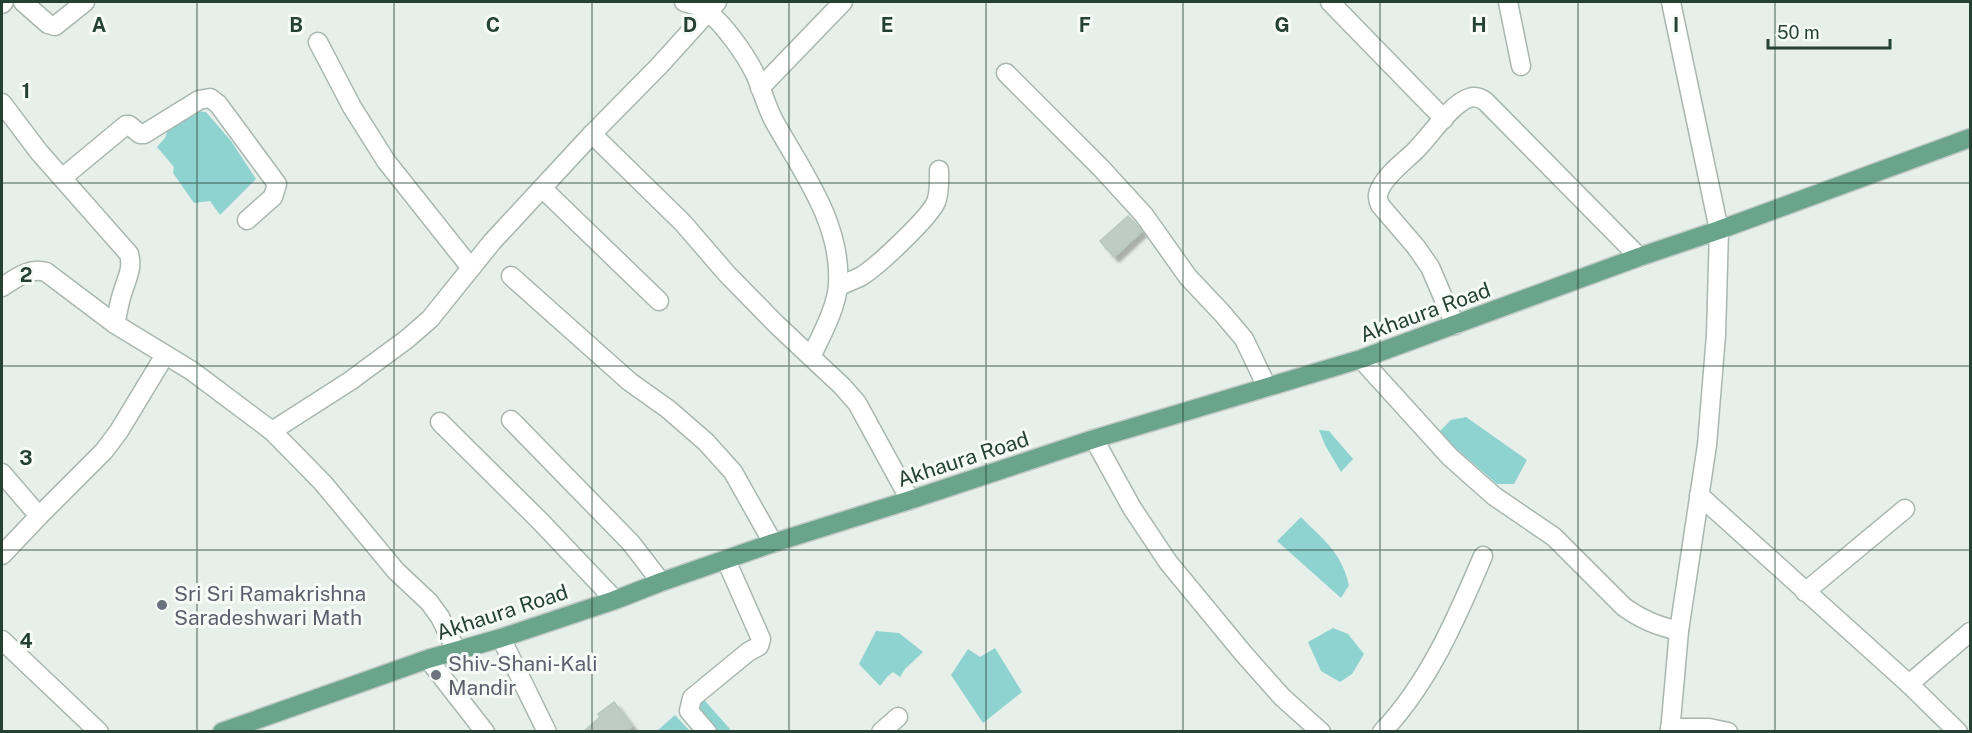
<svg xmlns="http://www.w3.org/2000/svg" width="1972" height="733" viewBox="0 0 1972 733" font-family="'Public Sans',sans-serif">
<defs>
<filter id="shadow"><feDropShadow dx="5" dy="5" stdDeviation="1.5" flood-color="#0004"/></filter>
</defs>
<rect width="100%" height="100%" fill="#e6efe9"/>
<g fill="#8fd3d1">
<polygon points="185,110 206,112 231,141 256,179 220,215 210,201 194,203 173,173 174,167 157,147 165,138 169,127"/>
<polygon points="1466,417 1527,460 1514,484 1497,484 1438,433 1451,420"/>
<polygon points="1319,430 1329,431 1353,459 1341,472 1325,445"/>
<path d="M 1301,517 C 1325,542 1340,550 1349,585 L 1341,598 L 1277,541 Z"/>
<polygon points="1333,628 1348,634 1364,654 1352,674 1340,682 1321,671 1308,642"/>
<polygon points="876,631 899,633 923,652 905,669 900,677 893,672 887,677 880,686 859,664"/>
<polygon points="995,648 1022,692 983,723 951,675 968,649 980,657"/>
<polygon points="698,693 730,729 728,731 699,731 680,711"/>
<polygon points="675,715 690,731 657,731"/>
</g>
<g fill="#beccc4" stroke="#b8c8bf" stroke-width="1.5" filter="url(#shadow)">
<polygon points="1128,216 1142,231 1114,257 1100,241"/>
<polygon points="614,702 632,726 624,732 583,732 600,717 598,714"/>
</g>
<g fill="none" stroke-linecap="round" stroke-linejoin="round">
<g stroke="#a8b7af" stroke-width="21">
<g id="minor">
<polyline points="23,2 48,24 55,26 85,2"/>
<path d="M 684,2 C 691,4 699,5 705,10 C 722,21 746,55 755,74 C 762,89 766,106 774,121 C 802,171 842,224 838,284 C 837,307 821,336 811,357 L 842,386 L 857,403 L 910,500"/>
<polyline points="1330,2 1444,119"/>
<polyline points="1508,2 1521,66"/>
<polyline points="2,4 4,2"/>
<polyline points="318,42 352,107 386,161 471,268"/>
<polyline points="1006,73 1101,168 1144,215 1188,277 1222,313 1244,339 1267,387"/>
<polyline points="760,88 843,2"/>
<path d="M 2,103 L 39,152 L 129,254 C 133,268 127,278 123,291 C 119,302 118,313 115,324"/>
<polyline points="592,134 683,223 727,274 776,324 811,357"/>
<polyline points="62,178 126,125 129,125 140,134 144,134 199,100 210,98 218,104 277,184 273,197 247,220"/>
<polyline points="542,188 659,301"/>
<polyline points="511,276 630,382 668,409 706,442 733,472 773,543"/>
<path d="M 839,286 C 846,283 853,280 860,277 C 876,268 929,218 936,202 C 940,192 939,181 939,170"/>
<path d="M 2,287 C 15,279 29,267 46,272 L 115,324 L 192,371 L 272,431 L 323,483 L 396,571 L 429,602 L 440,617 L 457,652"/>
<path d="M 1455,325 L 1430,267 L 1416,247 L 1380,205 C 1377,198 1377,194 1381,187 C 1388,173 1405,161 1416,150 C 1429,137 1452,103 1469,98 C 1475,96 1481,98 1486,102 L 1639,257"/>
<path d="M 1361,359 L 1450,457 L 1494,496 L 1554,537 L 1624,607 C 1642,620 1658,626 1679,631"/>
<polyline points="511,420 631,543 661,582"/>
<polyline points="440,422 540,521 615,600"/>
<polyline points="272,431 350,381 407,339 430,319 492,242 592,134 659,66 717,2"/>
<polyline points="1094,439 1132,508 1168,562 1243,653 1282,697 1321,732"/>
<polyline points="2,473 39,516 2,555"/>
<polyline points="1699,495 1909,684 1970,632"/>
<polyline points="39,516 104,451 119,431 165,355"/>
<polyline points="1805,592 1905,509"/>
<polyline points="501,638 547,732"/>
<polyline points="2,640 99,732"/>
<polyline points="428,659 485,732"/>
<polyline points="1909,684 1958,732"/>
<polyline points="1670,728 1709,728 1728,732"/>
<polyline points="707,732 689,711 692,698 748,652 759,646 761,639 726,560"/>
<polyline points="881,732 898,717"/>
<path d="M 1382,732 C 1429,683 1457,617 1483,556"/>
<polyline points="1670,732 1679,631 1707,445 1716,335 1719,230 1671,2"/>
</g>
</g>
<g stroke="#c2cac6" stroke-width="21">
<polyline id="major" points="222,732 428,659 501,638 615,600 661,582 773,543 910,500 1094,439 1361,359 1639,257 1719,230 1970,138"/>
</g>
<use href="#minor" stroke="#fff" stroke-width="18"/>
<use href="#major" stroke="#6aa48b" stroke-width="18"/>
</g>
<path fill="none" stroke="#244134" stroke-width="1.5" stroke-opacity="0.55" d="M 197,2 L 197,732M 394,2 L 394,732M 592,2 L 592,732M 789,2 L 789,732M 986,2 L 986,732M 1183,2 L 1183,732M 1380,2 L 1380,732M 1578,2 L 1578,732M 1775,2 L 1775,732M 2,183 L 1970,183M 2,366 L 1970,366M 2,550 L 1970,550"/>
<g fill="#6b7280" stroke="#f7fbf8" stroke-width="2">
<circle cx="162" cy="605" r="6"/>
<circle cx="436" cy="675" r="6"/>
</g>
<g text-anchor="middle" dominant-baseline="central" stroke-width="6" stroke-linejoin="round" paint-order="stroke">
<g font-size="21" fill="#244134" stroke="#f7fbf8">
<text transform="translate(1425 312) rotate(-20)">Akhaura Road</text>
<text transform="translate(963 459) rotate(-18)">Akhaura Road</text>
<text transform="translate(502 612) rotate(-18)">Akhaura Road</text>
</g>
<g font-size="21" fill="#5b616d" stroke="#f7fbf8" text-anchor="start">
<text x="174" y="593">Sri Sri Ramakrishna<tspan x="174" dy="24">Saradeshwari Math</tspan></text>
<text x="448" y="663">Shiv-Shani-Kali<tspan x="448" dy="24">Mandir</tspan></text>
</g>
</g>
<g font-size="20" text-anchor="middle" font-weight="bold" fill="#244134" stroke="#f7fbf8" stroke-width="6" stroke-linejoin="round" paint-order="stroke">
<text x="99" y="32">A</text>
<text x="296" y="32">B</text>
<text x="493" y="32">C</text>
<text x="690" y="32">D</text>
<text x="887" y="32">E</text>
<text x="1085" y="32">F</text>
<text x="1282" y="32">G</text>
<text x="1479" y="32">H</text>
<text x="1676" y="32">I</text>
<text x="26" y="98">1</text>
<text x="26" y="282">2</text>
<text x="26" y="465">3</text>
<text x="26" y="648">4</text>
</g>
<rect width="1972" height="733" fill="none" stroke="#244134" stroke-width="6"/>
<path d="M1768 39v9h122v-9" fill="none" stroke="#244134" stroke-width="3"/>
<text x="1777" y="39" font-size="18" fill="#244134" stroke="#f7fbf8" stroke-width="4.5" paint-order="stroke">50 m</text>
</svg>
